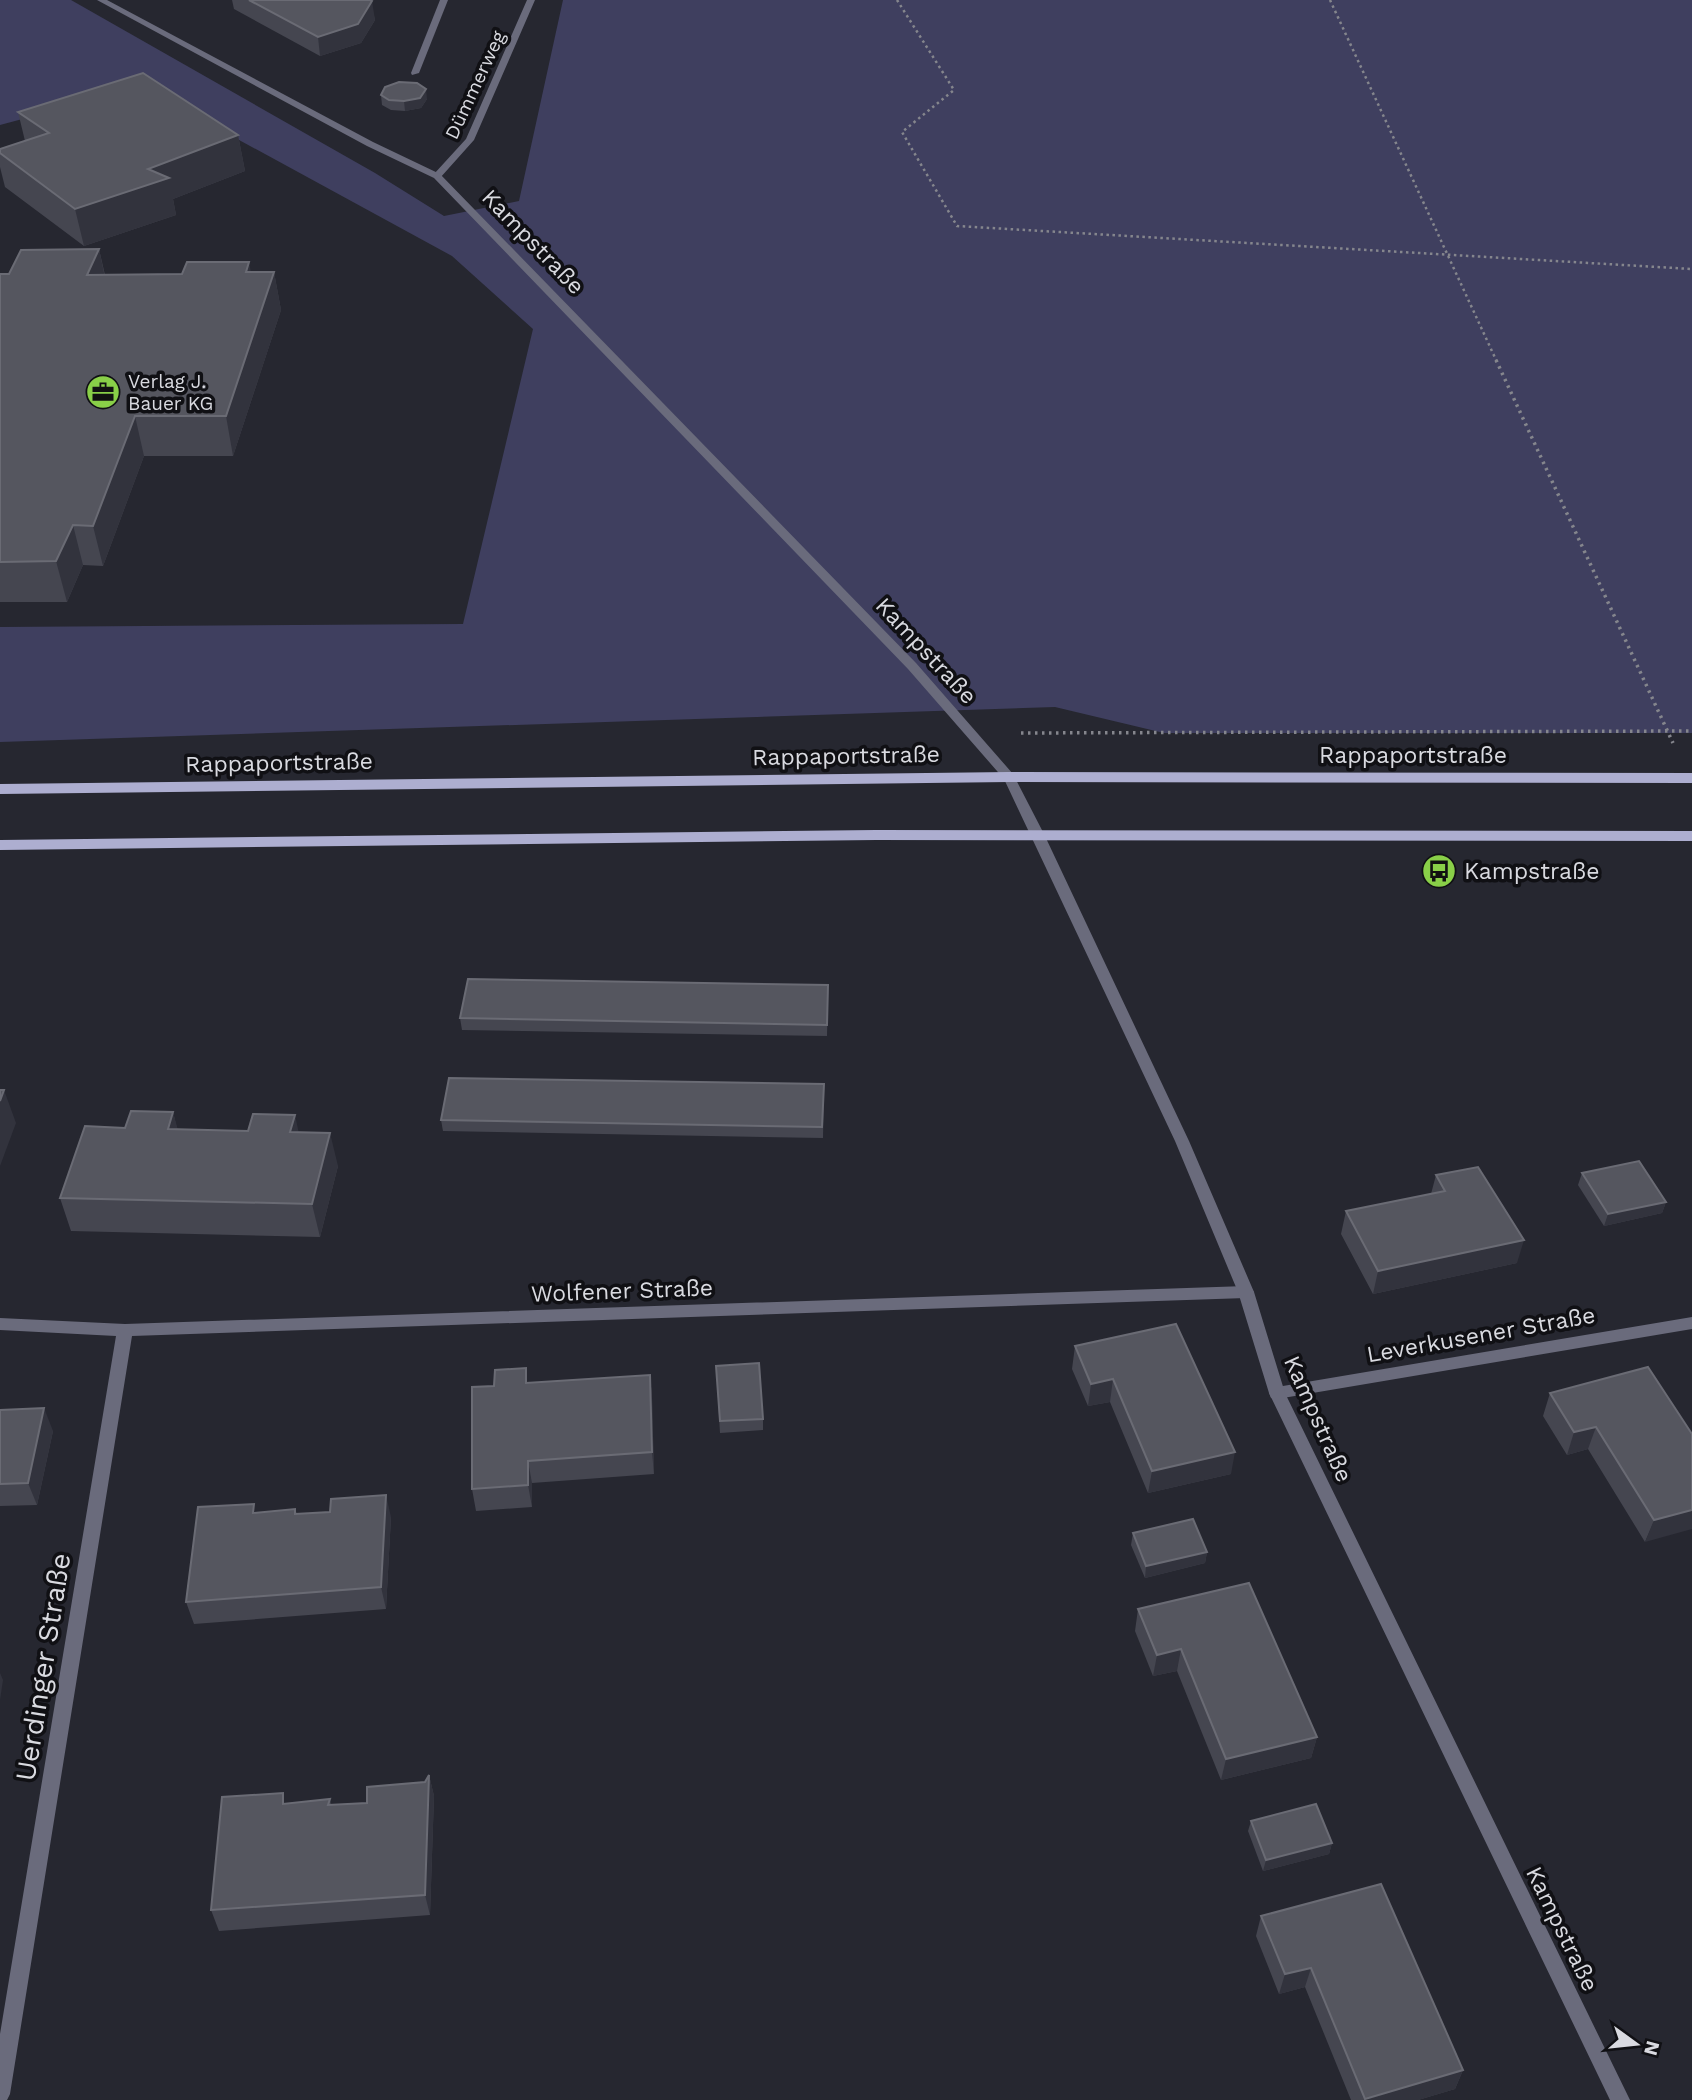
<svg xmlns="http://www.w3.org/2000/svg" width="1692" height="2100" viewBox="0 0 1692 2100" font-family="'Work Sans',sans-serif">
<rect width="100%" height="100%" fill="#262730"/>
<polygon fill="#3f3f5f" points="0,0 71,0 375,173 444,216 519,201 563,0 1692,0 1692,733 1164,733 1055,707 0,742 0,627 463,624 533,329 452,256 142,87 0,125"/>
<g fill="none" stroke-linecap="round" stroke-linejoin="round">
<g stroke="#85868d" stroke-width="2.5" stroke-dasharray="2.5 3.5" stroke-linecap="butt">
<polyline points="897,0 954,90 902,132 957,226 1692,269"/>
<polyline points="1330,0 1497,362"/>
</g>
<g stroke="#85868d" stroke-width="3.5" stroke-dasharray="2.5 4.5" stroke-linecap="butt">
<polyline points="1496,360 1673,743"/>
<polyline points="1021,733 1692,731"/>
</g>
<polygon fill="#6a6b7c" fill-rule="evenodd" points="440,0 448,0 419,73 412,75 411,73"/>
<g fill="#6a6b7c" fill-rule="evenodd">
<polygon points="527,0 535,0 474,140 440,178 434,178 434,174 466,139"/>
<polygon points="1246,1286 1251,1288 1254,1292 1251,1296 1246,1298 132,1336 10,2094 7,2100 0,2100 0,2034 116,1336 0,1330 0,1318 125,1324"/>
<polygon points="1692,1317 1692,1329 1277,1399 1271,1398 1269,1393 1271,1388 1277,1387"/>
</g>
<polygon fill="#6a6b7c" fill-rule="evenodd" points="97,0 107,0 373,142 440,174 916,663 1013,774 1044,834 1189,1141 1254,1292 1285,1393 1630,2100 1610,2100 1269,1393 1238,1292 1175,1141 1004,779 908,669 434,178 367,146"/>
<g fill="#adaed0" fill-rule="evenodd">
<polygon points="1009,772 1692,773 1692,783 1009,782 0,794 0,784"/>
<polygon points="876,830 1692,831 1692,841 876,840 0,850 0,840"/>
</g>
</g>
<g fill="#454650">
<polygon points="232,0 370,0 375,20 361,43 320,56 234,9"/>
<polygon points="381,95 427,99 421,108 405,111 391,110 382,105"/>
<polygon points="18,112 238,135 245,171 173,199 176,215 84,246 5,187 0,167 0,149 25,141"/>
<polygon points="99,249 105,275 274,272 281,310 233,456 144,456 103,566 83,565 67,602 0,602 0,274 9,274"/>
<polygon points="828,985 827,1036 462,1030 460,1018"/>
<polygon points="824,1084 823,1138 443,1131 441,1120"/>
<polygon points="173,1112 177,1129 299,1132 338,1166 320,1237 71,1231 60,1198 125,1128"/>
<polygon points="1582,1173 1666,1202 1662,1213 1604,1226 1578,1185"/>
<polygon points="1436,1175 1517,1263 1373,1294 1341,1234 1346,1211 1431,1194"/>
<polygon points="1075,1346 1231,1474 1148,1493 1110,1402 1088,1406 1072,1369"/>
<polygon points="716,1366 763,1419 763,1430 720,1433"/>
<polygon points="650,1375 652,1397 654,1474 532,1483 532,1507 476,1511 472,1489 494,1386"/>
<polygon points="1550,1393 1692,1434 1645,1542 1588,1449 1567,1455 1543,1416"/>
<polygon points="0,1410 53,1431 37,1505 0,1506"/>
<polygon points="295,1509 297,1514 391,1517 386,1609 194,1624 186,1602 257,1513"/>
<polygon points="1133,1533 1207,1552 1205,1563 1145,1578 1131,1545"/>
<polygon points="1138,1609 1317,1737 1311,1758 1221,1780 1177,1671 1153,1676 1135,1631"/>
<polygon points="429,1775 434,1796 430,1915 219,1931 211,1910 286,1804 330,1799 331,1805 367,1803 425,1782"/>
<polygon points="1251,1821 1332,1843 1329,1854 1263,1871 1248,1831"/>
<polygon points="1261,1916 1463,2070 1455,2089 1418,2100 1351,2100 1305,1987 1279,1994 1256,1936"/>
</g>
<g fill="#32333d">
<polygon points="372,1 375,20 361,43 320,56 318,37"/>
<polygon points="426,89 427,99 421,108 405,111 404,101"/>
<polygon points="238,135 245,171 173,199 176,215 84,246 75,209 148,169"/>
<polygon points="99,249 107,287 87,275"/>
<polygon points="249,262 256,300 246,272"/>
<polygon points="274,272 281,310 233,456 226,416"/>
<polygon points="135,416 144,456 103,566 93,526"/>
<polygon points="73,525 83,565 67,602 56,561"/>
<polygon points="4,1090 16,1123 0,1166 0,1101"/>
<polygon points="173,1112 182,1145 168,1129"/>
<polygon points="295,1115 302,1148 290,1132"/>
<polygon points="330,1133 338,1166 320,1237 312,1204"/>
<polygon points="1666,1202 1662,1213 1604,1226 1608,1214"/>
<polygon points="1524,1240 1517,1263 1373,1294 1378,1271"/>
<polygon points="650,1375 652,1397 654,1474 652,1452"/>
<polygon points="1113,1379 1110,1402 1088,1406 1091,1384"/>
<polygon points="44,1408 53,1431 37,1505 28,1483"/>
<polygon points="1596,1427 1588,1449 1567,1455 1574,1432"/>
<polygon points="1235,1452 1231,1474 1148,1493 1152,1471"/>
<polygon points="528,1461 532,1483 532,1507 528,1485"/>
<polygon points="386,1495 391,1517 386,1609 381,1587"/>
<polygon points="1692,1510 1692,1529 1645,1542 1654,1520"/>
<polygon points="1207,1552 1205,1563 1145,1578 1146,1566"/>
<polygon points="1181,1649 1177,1671 1153,1676 1157,1655"/>
<polygon points="0,1673 3,1680 0,1700"/>
<polygon points="1317,1737 1311,1758 1221,1780 1226,1759"/>
<polygon points="429,1775 434,1796 430,1915 425,1895"/>
<polygon points="1332,1843 1329,1854 1263,1871 1266,1860"/>
<polygon points="1311,1968 1305,1987 1279,1994 1285,1974"/>
<polygon points="1463,2070 1455,2089 1418,2100 1365,2100 1365,2099"/>
</g>
<g fill="#55565f" stroke="#6a6b74" stroke-width="2">
<polygon points="249,0 370,0 372,1 358,24 318,37"/>
<polygon points="143,73 238,135 148,169 169,178 75,209 0,153 0,149 49,133 18,112"/>
<polygon points="399,82 417,83 426,89 420,98 404,101 389,100 381,95 385,87"/>
<polygon points="99,249 87,275 182,274 187,262 249,262 246,272 274,272 226,416 135,416 93,526 73,525 56,561 0,562 0,274 9,274 21,250"/>
<polygon points="468,979 828,985 827,1025 460,1018"/>
<polygon points="449,1078 824,1084 822,1127 441,1120"/>
<polygon points="0,1090 4,1090 0,1101"/>
<polygon points="131,1111 173,1112 168,1129 248,1131 253,1114 295,1115 290,1132 330,1133 312,1204 60,1198 85,1126 125,1128"/>
<polygon points="1639,1161 1666,1202 1608,1214 1582,1173"/>
<polygon points="1478,1167 1524,1240 1378,1271 1346,1211 1445,1191 1436,1175"/>
<polygon points="1176,1324 1235,1452 1152,1471 1113,1379 1091,1384 1075,1346"/>
<polygon points="759,1363 763,1419 720,1421 716,1366"/>
<polygon points="1648,1367 1692,1434 1692,1510 1654,1520 1596,1427 1574,1432 1550,1393"/>
<polygon points="526,1368 526,1383 650,1375 652,1452 528,1461 528,1485 472,1489 472,1387 494,1386 495,1370"/>
<polygon points="44,1408 28,1483 0,1484 0,1410"/>
<polygon points="386,1495 381,1587 186,1602 198,1507 254,1504 253,1513 295,1509 295,1514 330,1512 331,1499"/>
<polygon points="1193,1519 1207,1552 1146,1566 1133,1533"/>
<polygon points="1249,1583 1317,1737 1226,1759 1181,1649 1157,1655 1138,1609"/>
<polygon points="429,1775 425,1895 211,1910 222,1797 283,1793 283,1804 330,1799 328,1805 367,1803 367,1787 425,1782"/>
<polygon points="1316,1804 1332,1843 1266,1860 1251,1821"/>
<polygon points="1381,1884 1463,2070 1365,2099 1311,1968 1285,1974 1261,1916"/>
</g>
<defs>
<g id="office-disc" transform="scale(1.75)"><circle r="9.5" fill="#89cf48" stroke="#101014"/><path d="M-6-3h4V-5.5h4V-3h4V5H-6ZM-1-4.5V-3h2v-1.5ZM-6 0V1H6V0Z" fill="#111"/></g>
<g id="bus-disc" transform="scale(1.75)"><circle r="9.5" fill="#89cf48" stroke="#101014"/><path d="M-5-6H5V4H4V6H2V4H-2V6H-4V4H-5ZM-3.5-4V0h7V-4ZM-3.5 1.2v1.5H-2V1.2ZM2 1.2v1.5H3.5V1.2Z" fill="#111"/></g>
</defs>
<g fill-rule="evenodd">
<use href="#office-disc" x="103" y="392"/>
<use href="#bus-disc" x="1439" y="871"/>
</g>
<g text-anchor="middle" dominant-baseline="central" stroke-width="7" stroke-linejoin="round" paint-order="stroke">
<g font-size="19" fill="#d9dae0" stroke="#101014">
<text transform="translate(475 85) rotate(-65)">Dümmerweg</text>
</g>
<g font-size="19" fill="#d9dae0" stroke="#101014" text-anchor="start">
<text x="128" y="381">Verlag J.<tspan x="128" dy="22">Bauer KG</tspan></text>
</g>
<g font-size="23" fill="#d9dae0" stroke="#101014">
<text transform="translate(533 242) rotate(46)">Kampstraße</text>
<text transform="translate(926 651) rotate(47)">Kampstraße</text>
<text x="1413" y="755">Rappaportstraße</text>
<text transform="translate(846 756) rotate(-1)">Rappaportstraße</text>
<text transform="translate(279 763) rotate(-1)">Rappaportstraße</text>
<text transform="translate(622 1291) rotate(-2)">Wolfener Straße</text>
<text transform="translate(1481 1335) rotate(-10)">Leverkusener Straße</text>
<text transform="translate(1318 1419) rotate(66)">Kampstraße</text>
<text transform="translate(1562 1929) rotate(64)">Kampstraße</text>
</g>
<g font-size="23" fill="#d9dae0" stroke="#101014" text-anchor="start">
<text x="1464" y="871">Kampstraße</text>
</g>
<g font-size="28" fill="#d9dae0" stroke="#101014">
<text transform="translate(43 1667) rotate(-81)">Uerdinger Straße</text>
</g>
</g>
<g transform="translate(1636 2044) rotate(105)" stroke="#101014" stroke-width="5" paint-order="stroke">
<path d="M0-5L12 26L0 18L-12 26Z" fill="#d9dae0"/>
<text y="-10" font-size="19" font-weight="bold" text-anchor="middle" fill="#d9dae0">N</text>
</g>
</svg>
